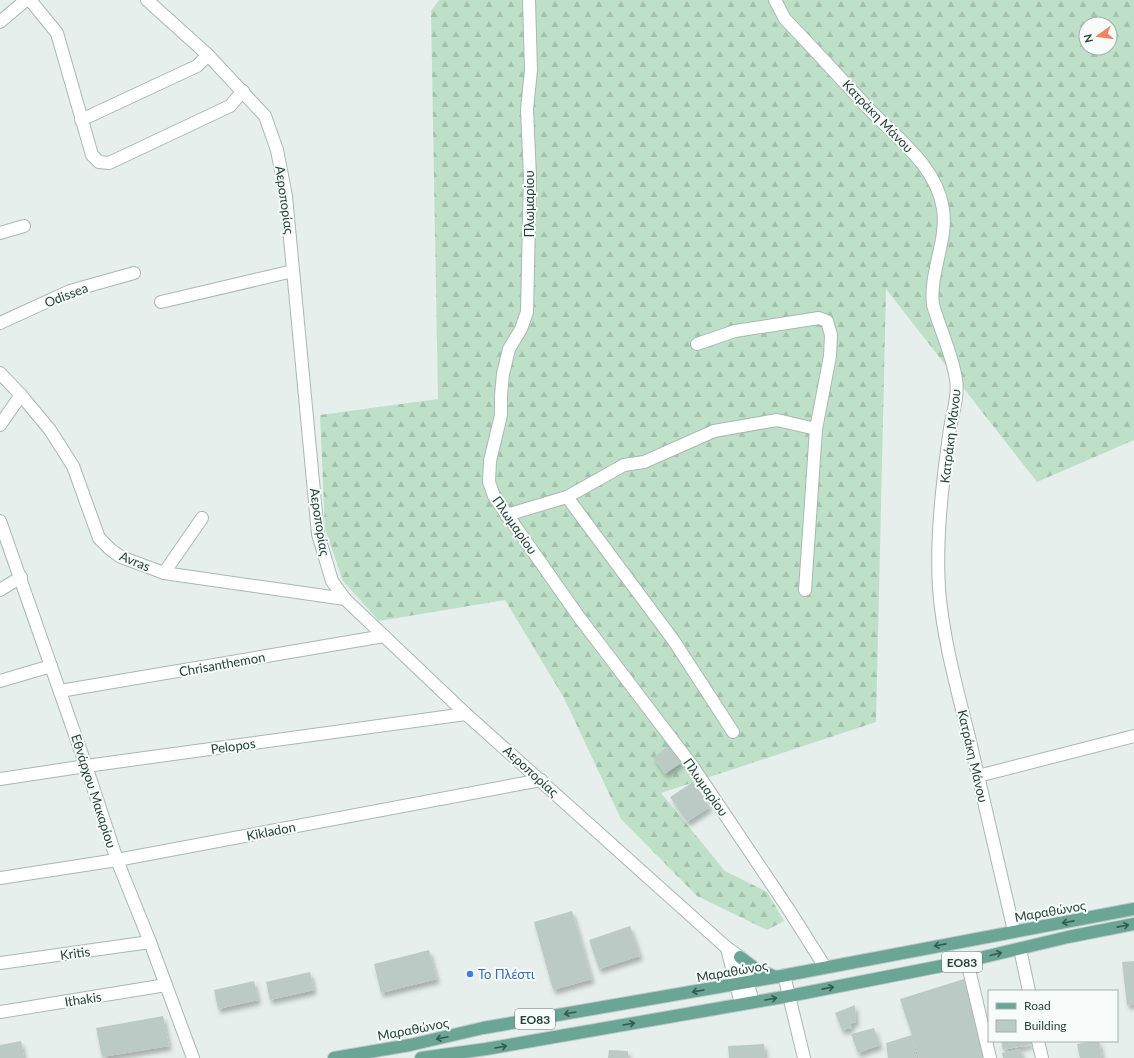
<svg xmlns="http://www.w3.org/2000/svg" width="1134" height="1058" viewBox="0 0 1134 1058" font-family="Lato,sans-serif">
<defs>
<pattern id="forest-firs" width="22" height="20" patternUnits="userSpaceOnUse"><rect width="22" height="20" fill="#bfe0c8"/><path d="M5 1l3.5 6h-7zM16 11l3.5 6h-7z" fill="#a4c1ad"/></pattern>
<filter id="shadow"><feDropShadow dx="2.5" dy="4.5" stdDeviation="2" flood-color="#0004"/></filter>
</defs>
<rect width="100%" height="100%" fill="#e6efeb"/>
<path fill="url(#forest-firs)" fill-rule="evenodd" d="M 439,0 L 1134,0 L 1134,440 L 1037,482 L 886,289 L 876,722 L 661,793 L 725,871 L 767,892 L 784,921 L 767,930 L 697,896 L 621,819 L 564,698 L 505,600 L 379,621 L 343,581 L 325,529 L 320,415 L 438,399 L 431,11 ZM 1086,24 L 1110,24 L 1110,48 L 1086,48 Z"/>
<g fill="#bbcac4" filter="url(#shadow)">
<polygon points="669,746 682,762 665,774 653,758"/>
<polygon points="693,782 710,807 687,822 670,797"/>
<polygon points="572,911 592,979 553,990 534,922"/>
<polygon points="630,926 640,956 599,969 589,940"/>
<polygon points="429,950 437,979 381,993 374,964"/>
<polygon points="1134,961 1134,1004 1127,1005 1122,962"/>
<polygon points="310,972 314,990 270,1000 266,982"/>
<polygon points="964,979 987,1058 919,1058 912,1037 917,1058 888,1058 886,1043 912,1035 900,999"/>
<polygon points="254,981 258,1000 218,1009 214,990"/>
<polygon points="855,1005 856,1022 850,1024 852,1028 842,1030 835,1013"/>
<polygon points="163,1016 169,1046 102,1057 96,1028"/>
<polygon points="874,1028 880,1045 858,1053 851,1034"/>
<polygon points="21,1041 24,1058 0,1058 0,1045"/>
<polygon points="1001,1041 1031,1041 1032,1044 1003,1050"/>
<polygon points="1094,1041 1099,1041 1102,1058 1080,1058 1077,1044"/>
<polygon points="764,1044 765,1058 729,1058 728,1046"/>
<polygon points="1020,1049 1023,1058 1003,1058 1002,1053"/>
<polygon points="609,1050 628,1051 628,1058 608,1058"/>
</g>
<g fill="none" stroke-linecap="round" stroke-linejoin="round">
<g stroke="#a8b8b2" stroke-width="14">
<g id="minor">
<polyline points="30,0 57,33 92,155 99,162 109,163 230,106 243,91"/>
<polyline points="529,0 531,70 527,109 530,177 527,312 521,329 509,349 503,374 501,395 501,415 490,461 489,482 494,496 579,617 693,767 789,910 825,967"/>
<path d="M 775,0 L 785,19 C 814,49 842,80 870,110 C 898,139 937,167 943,209 C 948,240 929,273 933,305 C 940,329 952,354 956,379 C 959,398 951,416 949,436 C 942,486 936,538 939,589 C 943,639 957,689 969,737 C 984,802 999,867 1014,931"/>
<polyline points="0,22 26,0"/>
<polyline points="81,120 197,66 208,55"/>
<polyline points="0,233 24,226"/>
<polyline points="161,302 293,271"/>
<polyline points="0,323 70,291 134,273"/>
<polyline points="697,344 735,331 819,318 827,321 831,335 830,356 816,429 805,590"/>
<polyline points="0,373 21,395 50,430 73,466 99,538 111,550 121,557 164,573 345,599"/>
<polyline points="0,425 21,395"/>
<polyline points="567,497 674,641 733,732"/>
<polyline points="506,515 567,497 624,465 644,462 714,431 777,420 816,429"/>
<polyline points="0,521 86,766 117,860 150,942 193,1058"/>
<polyline points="164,573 202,518"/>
<polyline points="0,590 21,577"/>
<polyline points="0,681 51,666"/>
<polyline points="60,691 384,636"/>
<polyline points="978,776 1134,736"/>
<polyline points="0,779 86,766 466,714"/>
<polyline points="0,878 117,860 541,780"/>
<polyline points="1020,949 1029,991"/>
<polyline points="967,961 990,1058"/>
<polyline points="0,963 150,942"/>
<polyline points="784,975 804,1058"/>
<polyline points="0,1012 166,985"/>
<polyline points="1038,1041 1042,1058"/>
</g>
</g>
<g stroke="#a8b8b2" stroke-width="14">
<g id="tertiary">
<polyline points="147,0 208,55 265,116 277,150 286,196 318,534 332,581 345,599 466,714 727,948 740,957 753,1002"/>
<polyline points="727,948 741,1004"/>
</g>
</g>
<g stroke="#c2cac8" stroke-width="14">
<g id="primary">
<polyline points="740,957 756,969 776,977"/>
<polyline points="334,1058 410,1045 483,1028 776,977 1134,909"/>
<polyline points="421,1058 486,1049 789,996 967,961 1068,937 1134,924"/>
</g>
</g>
<use href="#minor" stroke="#fff" stroke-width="12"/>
<use href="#tertiary" stroke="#fff" stroke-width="12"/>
<use href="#primary" stroke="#6aa596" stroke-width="12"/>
</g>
<defs><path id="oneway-shaft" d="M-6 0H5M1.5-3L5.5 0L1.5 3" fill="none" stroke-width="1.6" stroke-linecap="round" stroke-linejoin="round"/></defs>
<g stroke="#365b51">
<use href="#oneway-shaft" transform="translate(1068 922) rotate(169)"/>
<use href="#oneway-shaft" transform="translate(1123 926) rotate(-11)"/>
<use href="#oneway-shaft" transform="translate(940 945) rotate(169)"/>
<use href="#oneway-shaft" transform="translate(996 954) rotate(-14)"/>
<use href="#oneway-shaft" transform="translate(828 988) rotate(-11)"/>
<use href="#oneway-shaft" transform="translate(698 991) rotate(170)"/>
<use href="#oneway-shaft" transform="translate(771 999) rotate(-10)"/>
<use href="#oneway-shaft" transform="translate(570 1013) rotate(170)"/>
<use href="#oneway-shaft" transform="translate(629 1024) rotate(-10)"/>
<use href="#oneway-shaft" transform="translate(442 1038) rotate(168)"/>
<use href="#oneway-shaft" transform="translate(501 1047) rotate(-10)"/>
</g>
<circle fill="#3f7fe0" stroke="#f7fbf9" stroke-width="1.5" cx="470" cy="974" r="4"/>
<g text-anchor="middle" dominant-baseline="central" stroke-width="4" stroke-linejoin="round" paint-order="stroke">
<g fill="#f7fbf9" stroke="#637a73" stroke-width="1">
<rect x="942" y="952" width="40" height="20" rx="3"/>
<rect x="515" y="1009" width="40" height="20" rx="3"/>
</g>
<g font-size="12" font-weight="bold" fill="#24423a">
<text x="962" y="962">ΕΟ83</text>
<text x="535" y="1019">ΕΟ83</text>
</g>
<g font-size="13" fill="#24423a" stroke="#f7fbf9">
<text transform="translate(878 116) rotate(46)">Κατράκη Μάνου</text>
<text transform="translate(285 200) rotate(82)">Αεροπορίας</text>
<text transform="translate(529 204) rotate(-90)">Πλωμαρίου</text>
<text transform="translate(66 295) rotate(-21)">Odissea</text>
<text transform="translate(950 436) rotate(-83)">Κατράκη Μάνου</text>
<text transform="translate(320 522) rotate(81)">Αεροπορίας</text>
<text transform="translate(515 525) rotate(55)">Πλωμαρίου</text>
<text transform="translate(135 561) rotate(23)">Avras</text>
<text transform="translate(222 664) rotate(-10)">Chrisanthemon</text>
<text transform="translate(233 746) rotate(-8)">Pelopos</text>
<text transform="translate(973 756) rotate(77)">Κατράκη Μάνου</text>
<text transform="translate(531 771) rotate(42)">Αεροπορίας</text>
<text transform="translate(706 787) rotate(55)">Πλωμαρίου</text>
<text transform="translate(94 791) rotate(72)">Εθνάρχου Μακαρίου</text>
<text transform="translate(271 831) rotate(-11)">Kikladon</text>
<text transform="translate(1050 911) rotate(-10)">Μαραθώνος</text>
<text transform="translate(75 953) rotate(-8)">Kritis</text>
<text transform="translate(732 971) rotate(-10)">Μαραθώνος</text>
<text transform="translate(83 999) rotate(-9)">Ithakis</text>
<text transform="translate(413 1029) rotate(-11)">Μαραθώνος</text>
</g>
<g font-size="13" fill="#366cbe" stroke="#f7fbf9" text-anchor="start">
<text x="478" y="974">Το Πλέστι</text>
</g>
</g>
<rect x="988" y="990" width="130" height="52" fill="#f7fbf9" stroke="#a3b1ad"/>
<rect x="996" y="1003" width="20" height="6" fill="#6aa596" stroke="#a3b1ad"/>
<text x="1024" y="1010" font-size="12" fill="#24423a">Road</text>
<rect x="996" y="1020" width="20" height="12" fill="#bbcac4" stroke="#a3b1ad"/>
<text x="1024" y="1030" font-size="12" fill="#24423a">Building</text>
<g transform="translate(1098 36) rotate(256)"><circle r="19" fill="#f7fbf9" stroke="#a3b1ad"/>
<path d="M0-3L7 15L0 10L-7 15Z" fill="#f4845f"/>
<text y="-6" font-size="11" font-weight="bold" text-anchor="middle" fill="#24423a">N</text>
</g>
</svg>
